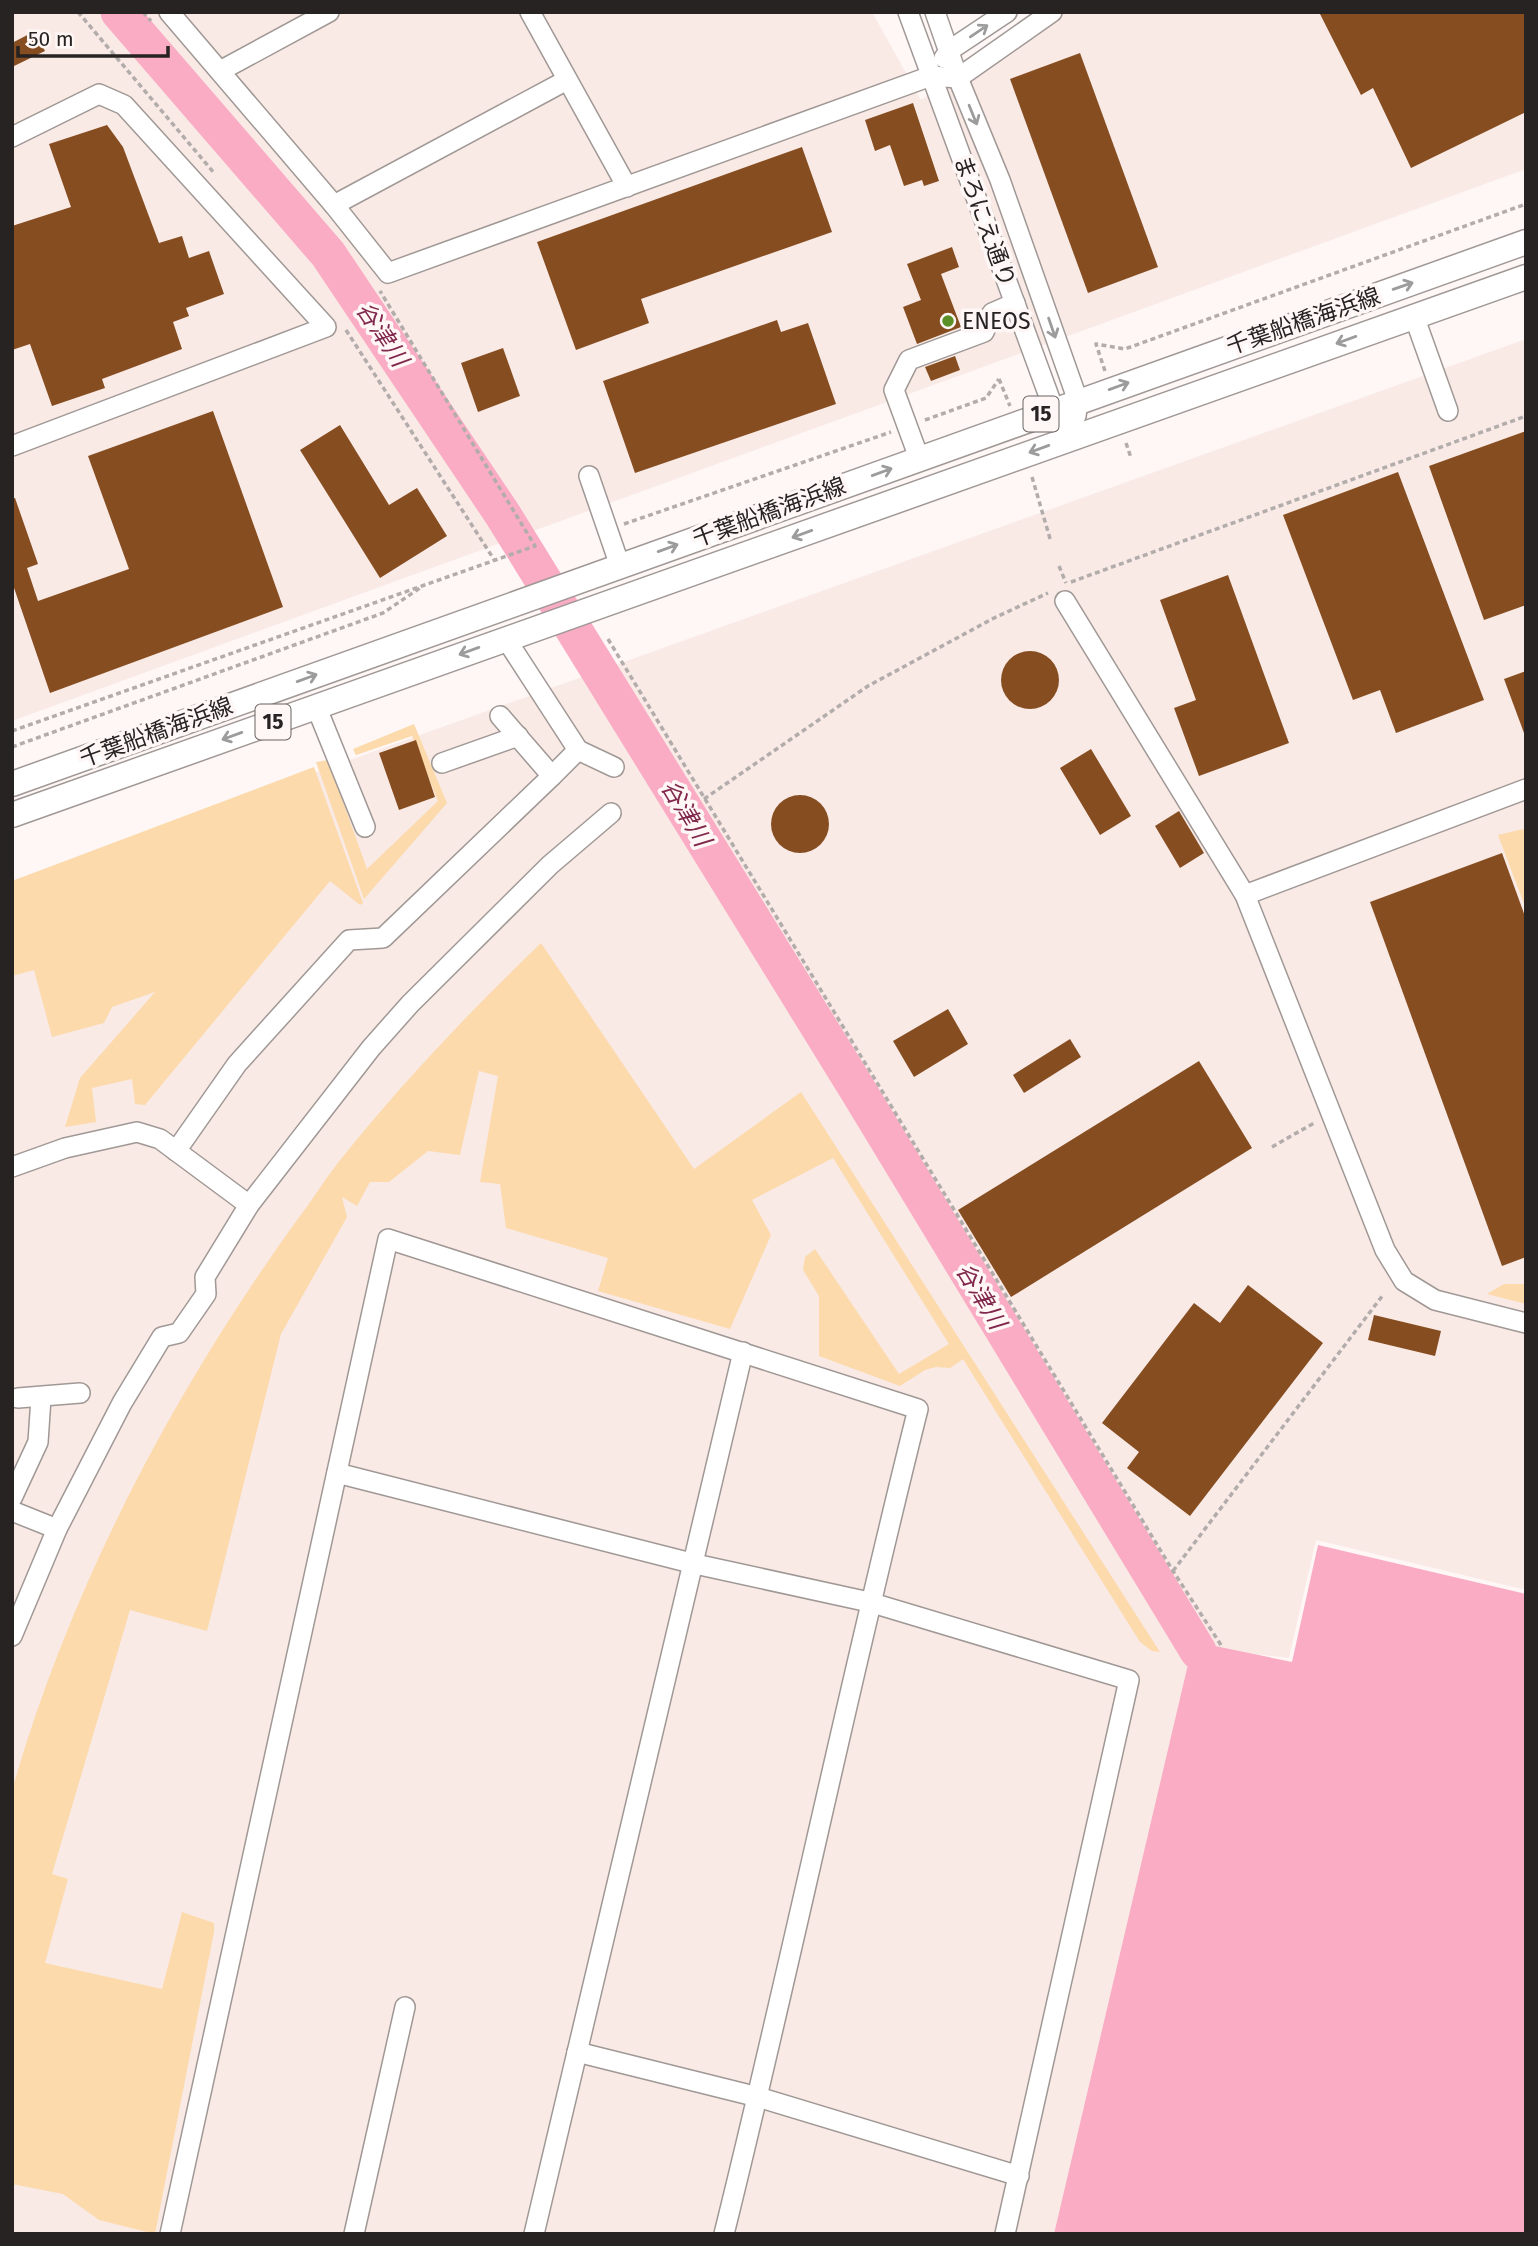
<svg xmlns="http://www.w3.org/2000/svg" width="1538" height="2246" viewBox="0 0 1538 2246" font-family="'Fira Sans','Noto Sans JP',sans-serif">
<rect width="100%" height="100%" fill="#fef7f5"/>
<g fill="#f9eae6">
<polygon points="12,12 872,12 921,100 1057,12 1526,12 1526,169 12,721"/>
<polygon points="1526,339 1526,1590 1316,1540 1289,1658 1195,1647 1057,2234 12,2234 12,881"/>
</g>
<g fill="#fcdaac">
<polygon points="414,724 447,803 364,899 316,762 328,760 367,869 438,801 412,736 356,755 353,749"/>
<polygon points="314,767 363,903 360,905 330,881 145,1105 135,1104 132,1079 92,1088 96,1122 65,1127 80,1078 155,992 112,1007 104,1023 52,1037 34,970 12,976 12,881"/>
<polygon points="1523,829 1526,835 1526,909 1498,835"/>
<path d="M 541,943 L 694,1169 L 801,1092 L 1160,1652 L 1152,1651 L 1140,1642 L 963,1359 L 950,1368 L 936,1367 L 925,1370 L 900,1386 L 819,1356 L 819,1296 L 803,1270 L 805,1257 L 815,1249 L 899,1374 L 949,1344 L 833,1158 L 752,1200 L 771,1235 L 730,1329 L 598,1291 L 608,1258 L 506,1228 L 500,1184 L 480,1182 L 498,1076 L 479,1071 L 460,1155 L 428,1151 L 389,1182 L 370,1182 L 357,1206 L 342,1197 L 347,1217 L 281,1334 L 207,1631 L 130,1610 L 52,1874 L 68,1879 L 45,1963 L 162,1989 L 182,1912 L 214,1923 L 214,1932 L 155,2234 L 99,2220 L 63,2194 L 12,2184 L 12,1790 C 71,1585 173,1392 297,1220 C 311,1202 323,1182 337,1164 C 399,1086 469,1012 541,943 Z"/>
<polygon points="1504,1284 1526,1284 1526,1304 1487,1294"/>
</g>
<polygon fill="#faacc5" points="1318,1545 1526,1594 1526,2234 1054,2234 1190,1656 1215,1646 1292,1662"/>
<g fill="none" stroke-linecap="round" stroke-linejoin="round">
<polyline stroke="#faacc5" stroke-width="37" points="119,12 328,254 503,515 859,1092 1198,1651"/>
</g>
<g fill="#864d20">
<polygon points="1319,12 1526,12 1526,112 1411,168 1373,88 1361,95"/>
<polygon points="35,31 45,51 12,67 12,43"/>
<polygon points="1080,53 1158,267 1088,293 1010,79"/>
<polygon points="913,103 939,181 924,186 922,180 904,186 890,145 875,151 865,120"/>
<polygon points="107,125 123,147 159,243 182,236 189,258 209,251 224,294 186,308 189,316 173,322 182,349 102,379 105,388 52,406 30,344 12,350 12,226 71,207 49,144"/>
<polygon points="802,147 832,232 641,299 649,323 576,350 537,242"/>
<polygon points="952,247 959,267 941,274 961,327 917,344 903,307 921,300 907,264"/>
<polygon points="777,320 781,332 808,323 836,404 635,473 603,381"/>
<polygon points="503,348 520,396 478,412 461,363"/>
<polygon points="955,356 960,370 931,381 925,367"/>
<polygon points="213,411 283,607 50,693 12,582 12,498 15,498 38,564 27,568 38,601 129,569 88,456"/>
<polygon points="340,425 389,505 417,488 447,536 380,578 300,450"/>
<polygon points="1526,431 1526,605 1484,620 1429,466"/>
<polygon points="1398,472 1484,700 1396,733 1380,690 1353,700 1283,515"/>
<polygon points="1228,575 1289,743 1199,776 1174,708 1196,700 1160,600"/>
<circle cx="1030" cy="680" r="29"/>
<polygon points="1526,671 1526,733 1524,733 1504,679"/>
<polygon points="416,740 435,797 399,810 379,753"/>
<polygon points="1091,749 1131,816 1100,835 1060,768"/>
<circle cx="800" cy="824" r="29"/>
<polygon points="1179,811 1204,853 1180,868 1155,826"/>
<polygon points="1502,853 1526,919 1526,1257 1502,1266 1370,902"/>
<polygon points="948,1009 968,1044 914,1077 893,1041"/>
<polygon points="1070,1039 1081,1057 1024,1093 1013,1075"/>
<polygon points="1199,1061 1252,1148 1011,1297 958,1210"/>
<polygon points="1248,1285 1323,1343 1190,1516 1127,1468 1139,1452 1102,1423 1194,1303 1220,1323"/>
<polygon points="1374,1315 1441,1331 1435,1356 1368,1340"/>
</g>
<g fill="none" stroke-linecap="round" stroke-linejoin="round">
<g stroke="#a09895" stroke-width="22">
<g id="minor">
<polyline points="169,12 334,205 388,273 931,76 958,78 1052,12"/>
<polyline points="530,12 627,187"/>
<polyline points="908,12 1054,410 1074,437"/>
<polyline points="935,12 958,78 1000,180 1078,401 1076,416"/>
<polyline points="944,58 950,50 1007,12"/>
<polyline points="220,71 329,12"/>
<polyline points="12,137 99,94 124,105 326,327 12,446"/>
<polyline points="334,205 567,80"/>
<polyline points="1414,316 1448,411"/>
<polyline points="919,458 894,390 909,360 984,332 992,313 1015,303"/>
<polyline points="589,476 620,566"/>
<polyline points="1065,601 1245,895 1385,1250 1404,1281 1435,1300 1526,1323"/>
<polyline points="506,639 578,750 614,767"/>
<polyline points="316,706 365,827"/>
<polyline points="442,763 518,736"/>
<polyline points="552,776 578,750"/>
<polyline points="1245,895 1526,789"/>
<polyline points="176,1151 237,1064 349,940 383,938 552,776 500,716"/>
<polyline points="12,1167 65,1148 137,1132 160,1139 249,1205"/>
<polyline points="18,1398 80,1393"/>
<polyline points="337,1473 695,1564 869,1602 1129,1680 1005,2234"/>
<polyline points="12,1498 38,1442 41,1398"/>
<polyline points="12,1511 57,1529"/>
<polyline points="12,1636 57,1529 122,1403 162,1337 179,1333 206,1294 205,1277 249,1205 371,1048 410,1004 550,865 611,813"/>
<polyline points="577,2052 758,2097 1019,2176"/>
<path d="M 170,2234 L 388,1239 L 918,1409 C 849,1683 792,1960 724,2234"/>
<polyline points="354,2234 405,2007"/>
<polyline points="534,2234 743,1352"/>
</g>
</g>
<g stroke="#a09895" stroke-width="27">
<g id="major">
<polyline points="12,784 1526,242"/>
<polyline points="12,815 1526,277"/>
</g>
</g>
<g stroke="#b2acab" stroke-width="3.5" stroke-dasharray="5 3.5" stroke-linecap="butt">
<polyline points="78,12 215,174"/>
<polyline points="143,12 151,21"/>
<polyline points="346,330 495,561"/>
<polyline points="1105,371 1096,344 1125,349 1526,204"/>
<polyline points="999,379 1010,406"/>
<polyline points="925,420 986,398 999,379"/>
<polyline points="1126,443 1131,458"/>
<polyline points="1032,477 1051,542"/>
<polyline points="624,524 891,432"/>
<polyline points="1059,566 1066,583"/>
<polyline points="1071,582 1526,416"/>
<polyline points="608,639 1173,1571 1221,1645"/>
<polyline points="12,731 535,546 380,291"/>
<polyline points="12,747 383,613 420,588"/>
<polyline points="704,799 868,686 994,618 1048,593"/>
<polyline points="1272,1147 1314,1123"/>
<polyline points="1173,1571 1383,1295"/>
</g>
<use href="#minor" stroke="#fff" stroke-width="19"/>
<use href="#major" stroke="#fff" stroke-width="24"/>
</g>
<defs><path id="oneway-shaft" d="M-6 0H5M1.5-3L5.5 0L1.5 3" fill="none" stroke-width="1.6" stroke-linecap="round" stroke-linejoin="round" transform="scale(1.75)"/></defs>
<g stroke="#9d9c9c">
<use href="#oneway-shaft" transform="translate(979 31) rotate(-34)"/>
<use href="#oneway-shaft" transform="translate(973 115) rotate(68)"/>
<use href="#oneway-shaft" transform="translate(1403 286) rotate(-19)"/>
<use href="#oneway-shaft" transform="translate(1052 328) rotate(71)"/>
<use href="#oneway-shaft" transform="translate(1346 340) rotate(160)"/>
<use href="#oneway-shaft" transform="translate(1119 386) rotate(-20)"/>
<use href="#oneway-shaft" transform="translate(1039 449) rotate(160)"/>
<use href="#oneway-shaft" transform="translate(882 472) rotate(-20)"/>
<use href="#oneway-shaft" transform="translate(802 534) rotate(160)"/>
<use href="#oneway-shaft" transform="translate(668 548) rotate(-20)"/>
<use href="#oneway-shaft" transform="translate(469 651) rotate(160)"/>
<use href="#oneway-shaft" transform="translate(307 678) rotate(-20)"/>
<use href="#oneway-shaft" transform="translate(232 736) rotate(160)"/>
</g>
<circle fill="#5b9029" stroke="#fef7f5" stroke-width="2.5" cx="948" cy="321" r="7"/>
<g text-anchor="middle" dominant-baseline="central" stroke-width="7" stroke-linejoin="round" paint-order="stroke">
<g fill="#fef7f5" stroke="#676361" stroke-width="2">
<rect x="1023.5" y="396.5" width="35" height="35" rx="5"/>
<rect x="255.5" y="704.5" width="35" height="35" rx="5"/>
</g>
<g font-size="21" font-weight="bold" fill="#262322">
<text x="1041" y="414">15</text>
<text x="273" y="722">15</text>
</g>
<g font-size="23" fill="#262322" stroke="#fef7f5">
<text transform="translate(985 221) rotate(70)">まろにえ通り</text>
<text transform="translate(1303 321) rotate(-19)">千葉船橋海浜線</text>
<text transform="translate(769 512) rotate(-20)">千葉船橋海浜線</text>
<text transform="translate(156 732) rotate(-20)">千葉船橋海浜線</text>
</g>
<g font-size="23" fill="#262322" stroke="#fef7f5" text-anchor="start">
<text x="962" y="321">ENEOS</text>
</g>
<g font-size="24" font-style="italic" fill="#81284d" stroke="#fef7f5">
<text transform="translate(382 334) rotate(56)">谷津川</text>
<text transform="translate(686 813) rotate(59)">谷津川</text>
<text transform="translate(981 1296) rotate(59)">谷津川</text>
</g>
</g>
<rect width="1538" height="2246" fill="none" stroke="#262322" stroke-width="28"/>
<path d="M18 46v10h150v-10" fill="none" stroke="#262322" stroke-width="3.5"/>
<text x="28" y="46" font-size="21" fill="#262322" stroke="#fef7f5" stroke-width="5" paint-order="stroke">50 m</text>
</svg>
